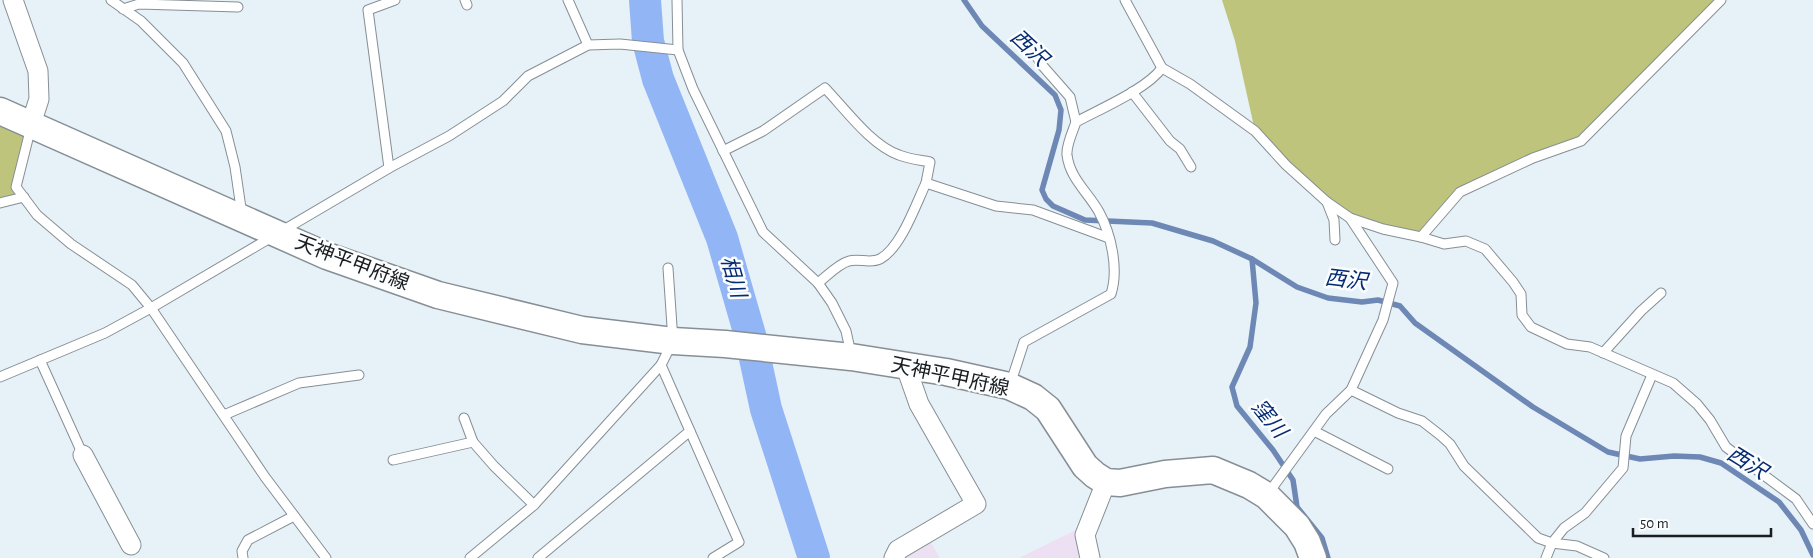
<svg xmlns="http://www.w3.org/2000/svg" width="1813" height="558" viewBox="0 0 1813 558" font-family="'Alegreya Sans','Noto Sans JP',sans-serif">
<rect width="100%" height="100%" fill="#e7f1f8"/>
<g fill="#eee0f3">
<polygon points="1088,524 1089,558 1019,558"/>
<polygon points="926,534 940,558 903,558"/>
</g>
<g fill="#bec47c">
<polygon points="1222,0 1721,0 1581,141 1460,192 1421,237 1350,218 1255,131 1235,41"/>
<polygon points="0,122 29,135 13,200 0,203"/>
</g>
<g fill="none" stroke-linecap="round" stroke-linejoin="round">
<g stroke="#6e88b5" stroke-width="5.5">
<polyline points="964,0 982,26 1055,95 1061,110 1059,130 1042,190 1046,199 1053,206 1085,220 1152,223 1213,241 1252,259 1297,287 1328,298 1362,302 1378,300 1400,306 1415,323 1533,407 1608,452 1640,459 1674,456 1700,457 1721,463 1779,502 1801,530 1813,555"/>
<polyline points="1252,259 1256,303 1250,347 1232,387 1237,406 1273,450 1293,480 1297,507 1322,538 1328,558"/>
</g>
<polyline stroke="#92b6f5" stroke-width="32" points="645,0 648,41 658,79 722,238 750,335 766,409 814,558"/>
<g stroke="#868f95" stroke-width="11">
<g id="lane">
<polyline points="111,0 141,21 183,63 226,131 235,167 242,215"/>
<polyline points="465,0 467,5"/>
<polyline points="568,0 588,45"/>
<polyline points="677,0 678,50 693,89 763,232 818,283 832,303 846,331 851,354"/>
<polyline points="1125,0 1162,68 1190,84 1255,131 1286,165 1327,202 1350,218 1383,229 1421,237 1444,244 1466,241 1485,249 1513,282 1521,294 1522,315 1531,327 1567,344 1590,347 1673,383 1697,404 1710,420 1726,447 1796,499 1813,524"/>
<polyline points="123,9 139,4 238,7"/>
<polyline points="1036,55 1041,64 1070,97 1076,122"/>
<polyline points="1132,92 1170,141 1180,149 1191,167"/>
<polyline points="31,127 16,187 37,215 71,244 132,285 151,308 265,477 326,558"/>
<path d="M 723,151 L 763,131 L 825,88 C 846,110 871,145 899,155 C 909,159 920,160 930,162 L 926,183 L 996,206 L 1033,210 L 1109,238"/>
<polyline points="389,168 368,10 395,0"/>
<polyline points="1327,202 1334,220 1335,240"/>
<polyline points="0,203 24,197"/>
<polyline points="1421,237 1460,192 1533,158 1581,141 1721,0"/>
<path d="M 818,283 C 827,276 838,264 849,261 C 859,258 870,264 880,259 C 901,248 916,204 926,183"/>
<polyline points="1603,353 1641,311 1661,293"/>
<polyline points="40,360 83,455"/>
<polyline points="0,377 105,333 151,308 389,168 449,136 503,101 528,76 588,45 620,44 678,50"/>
<path d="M 1010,385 L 1024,342 L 1111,294 C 1119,269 1111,234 1099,212 C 1088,192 1070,179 1067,155 C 1066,145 1073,131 1076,122 C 1100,109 1147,89 1162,68"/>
<polyline points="1351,390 1398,413 1422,421 1440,435 1450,444 1464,466 1538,538 1552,543 1577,546 1604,558"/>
<polyline points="224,415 299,383 359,375"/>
<polyline points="464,418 473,442 494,466 534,505"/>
<polyline points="690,431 739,542 713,558"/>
<polyline points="1314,431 1388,469"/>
<polyline points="393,460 473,442"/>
<polyline points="1267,495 1326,414 1351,390 1383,320 1393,283 1350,218"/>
<polyline points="243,558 242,551 248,540 294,516"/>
<polyline points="470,558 534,505 661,365"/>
<polyline points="538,558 690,431 661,365 673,341 668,268"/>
<polyline points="1546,558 1552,543 1564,528 1585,513 1623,468 1626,436 1652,375"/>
</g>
</g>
<g stroke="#868f95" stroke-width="21">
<g id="street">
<polyline points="13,0 38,71 39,99 31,124"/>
<polyline points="83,455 131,545"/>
<polyline points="894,558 898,550 976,504 919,404 906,367"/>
<polyline points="1090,558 1085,535 1106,482"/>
</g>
</g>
<g stroke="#868f95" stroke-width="29">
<polyline id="secondary" points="0,111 327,256 438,295 582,330 673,341 725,344 851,357 946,372 1009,386 1033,397 1048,409 1085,466 1095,475 1106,482 1120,483 1165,474 1213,470 1249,485 1267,496 1297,526 1307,542 1313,558"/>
</g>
<use href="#lane" stroke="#fff" stroke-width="9"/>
<use href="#street" stroke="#fff" stroke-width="19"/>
<use href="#secondary" stroke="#fff" stroke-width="26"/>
</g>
<g text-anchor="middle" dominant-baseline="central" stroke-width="5" stroke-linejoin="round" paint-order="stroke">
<g font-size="20" fill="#1a1d20" stroke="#fbfdfe">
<text transform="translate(352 263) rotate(21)">天神平甲府線</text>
<text transform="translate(950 377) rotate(12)">天神平甲府線</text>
</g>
<g font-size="21" font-style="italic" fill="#052b71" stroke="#fbfdfe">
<text transform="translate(1029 48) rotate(43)">西沢</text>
<text transform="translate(733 277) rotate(74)">相川</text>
<text transform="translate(1346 280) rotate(7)">西沢</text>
<text transform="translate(1269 419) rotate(51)">窪川</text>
<text transform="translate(1747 463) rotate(32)">西沢</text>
</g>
</g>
<path d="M1633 528v8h138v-8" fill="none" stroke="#1a1d20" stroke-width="2.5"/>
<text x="1640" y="528" font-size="15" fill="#1a1d20" stroke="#fbfdfe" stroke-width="4" paint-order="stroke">50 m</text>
</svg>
